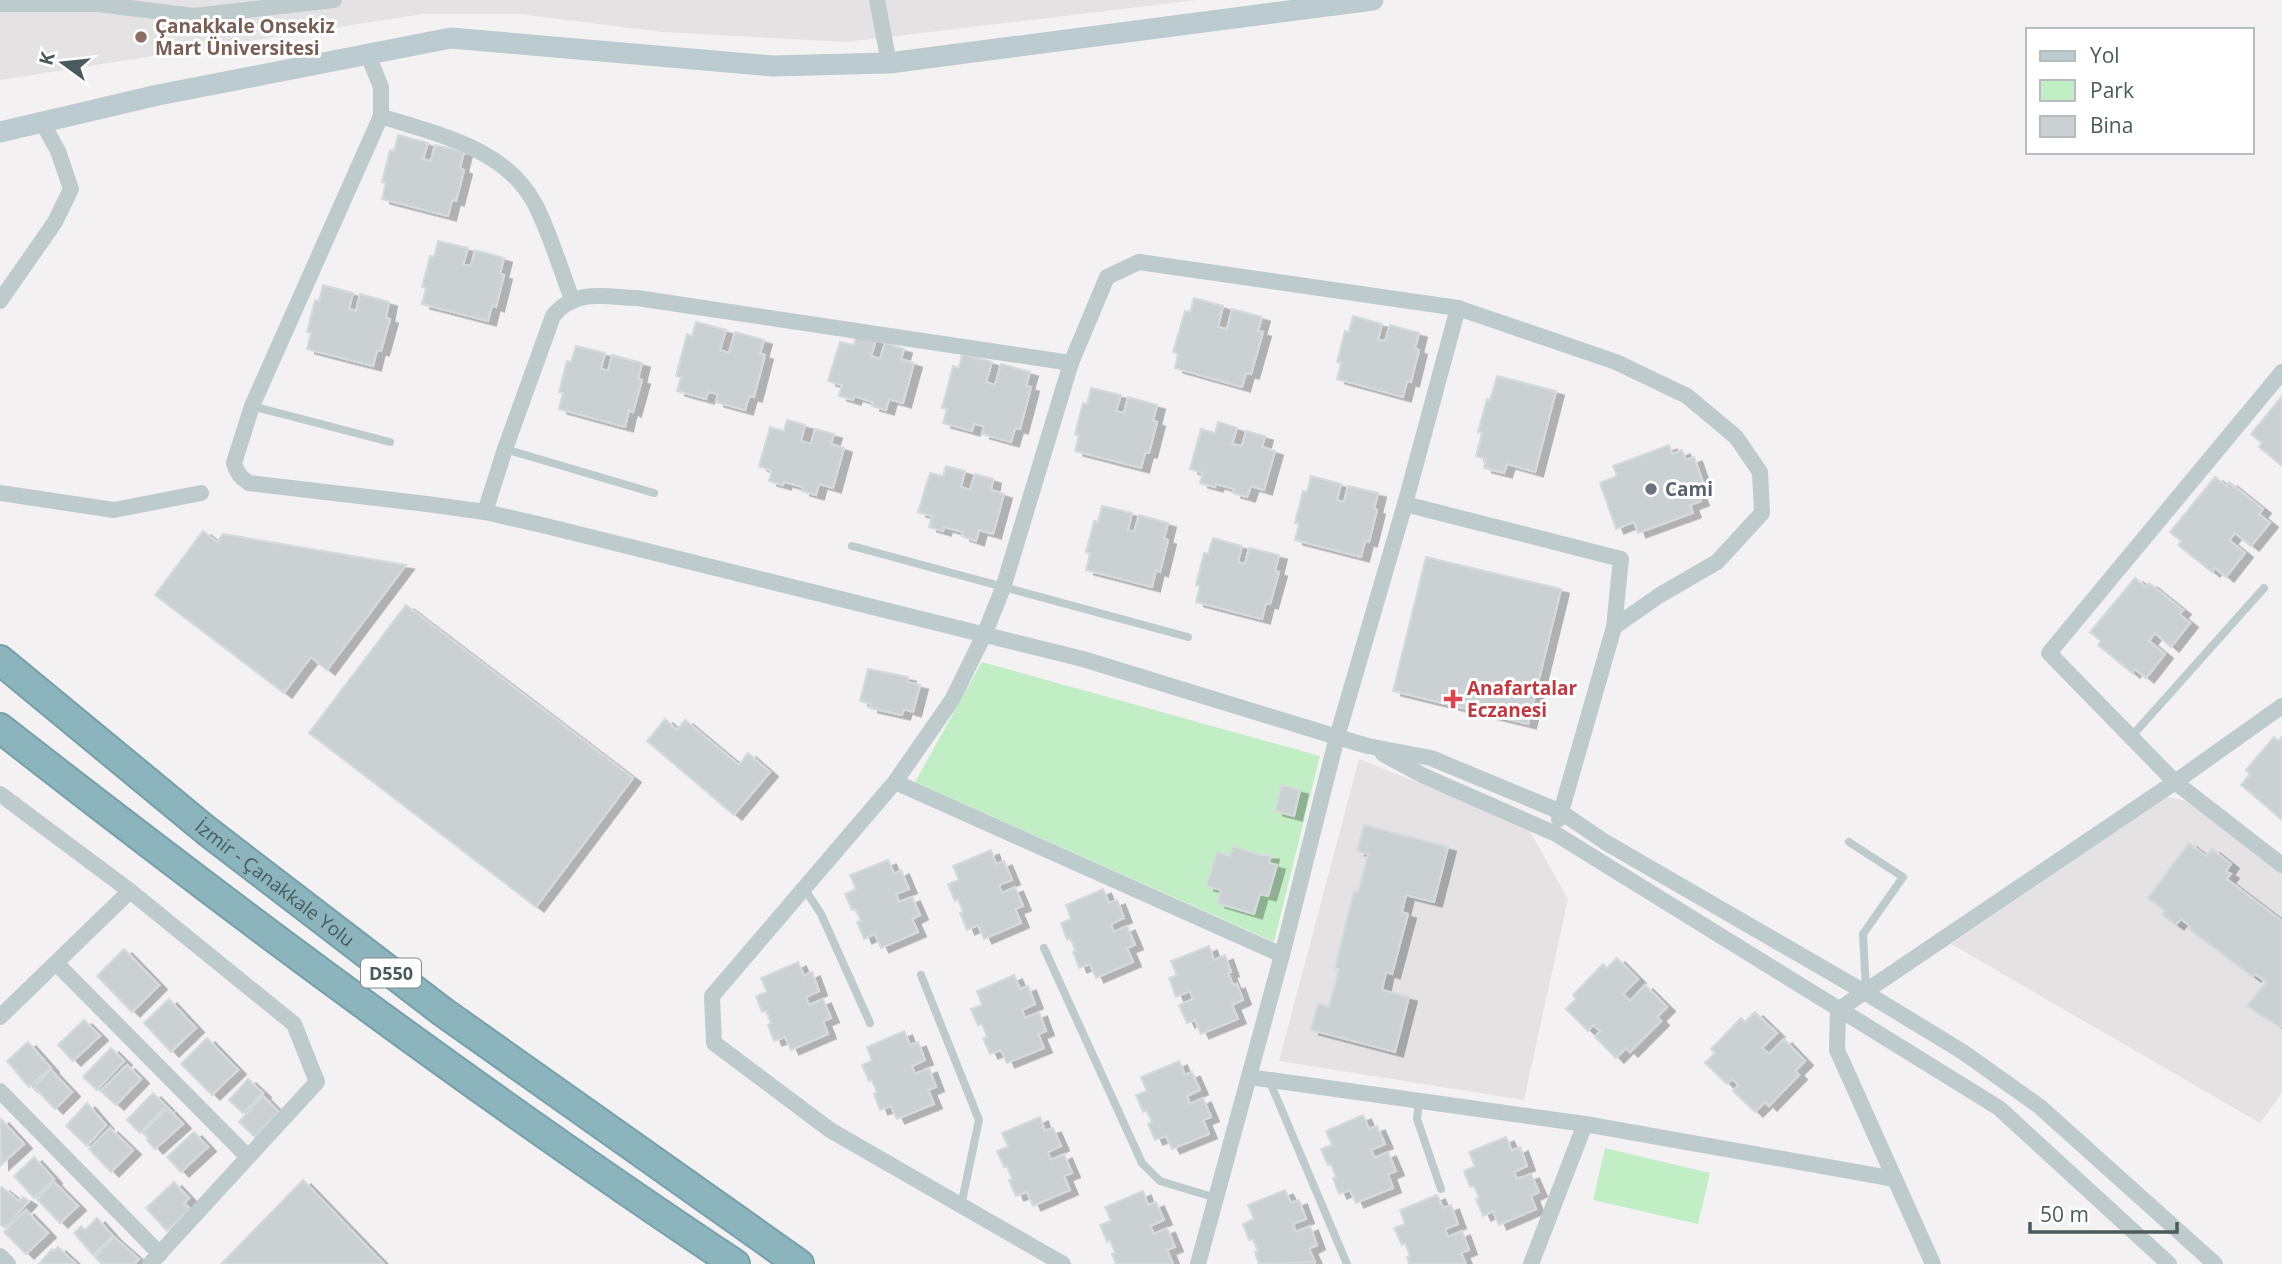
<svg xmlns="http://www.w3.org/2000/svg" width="2282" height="1264" viewBox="0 0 2282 1264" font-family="'Open Sans',sans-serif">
<defs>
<filter id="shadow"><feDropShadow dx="8" dy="4.5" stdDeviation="0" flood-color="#0004"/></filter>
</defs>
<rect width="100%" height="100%" fill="#f3f1f2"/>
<g fill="#e4e2e3">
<polygon points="0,0 1197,0 846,42 663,32 520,14 423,14 0,80"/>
<polygon points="1359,759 1527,826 1568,899 1524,1100 1279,1061"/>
<polygon points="2167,797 2194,802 2282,873 2282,1092 2260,1123 1951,944"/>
</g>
<g fill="#c2eec5">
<polygon points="982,662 1320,756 1274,942 915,782"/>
<polygon points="1605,1148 1710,1173 1698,1224 1593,1200"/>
</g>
<g fill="#cbd0d3" stroke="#d5dadc" stroke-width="2" filter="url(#shadow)">
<polygon points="398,135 428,143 423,159 431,161 435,145 464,152 460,168 464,170 456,201 452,200 448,216 382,199 386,183 382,182 390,150 394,151"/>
<polygon points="438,241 468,248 463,265 471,266 475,250 504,258 500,274 504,275 496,307 492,305 488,321 422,304 426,288 422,287 430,256 434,257"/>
<polygon points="323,285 353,293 349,309 356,311 360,294 389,302 386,318 390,319 381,351 377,350 373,366 307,349 311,333 307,332 315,300 319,301"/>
<polygon points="1194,298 1223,306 1218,327 1227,329 1232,309 1262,317 1258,331 1263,332 1251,374 1246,373 1242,387 1175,368 1178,354 1173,352 1185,311 1190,312"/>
<polygon points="1353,316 1382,324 1378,340 1385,341 1390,325 1419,333 1415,349 1419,350 1411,382 1407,381 1403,397 1337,379 1341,363 1337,362 1345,331 1349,332"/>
<polygon points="696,322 726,330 720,350 729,353 735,332 764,340 760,354 765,355 754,397 749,396 745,410 716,402 718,394 708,392 706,399 677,391 681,377 676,376 687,334 692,336"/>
<polygon points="857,335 876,340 871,356 880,359 885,343 904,349 901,359 914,363 903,403 889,399 886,410 872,406 873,402 854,396 853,400 839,396 842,385 828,381 840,342 854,345"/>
<polygon points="576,346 605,353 601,369 608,371 612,355 642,363 638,379 642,380 633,412 629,410 625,427 559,409 563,393 559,392 567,361 571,362"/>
<polygon points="962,354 992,362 986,382 995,385 1001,364 1030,372 1026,386 1031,387 1020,429 1015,428 1011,442 982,434 984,426 974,424 972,431 943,423 947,409 942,408 953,366 959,368"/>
<polygon points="1497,376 1556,391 1535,472 1507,464 1504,473 1484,468 1486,459 1476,456 1482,433 1478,432 1487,399 1490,400"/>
<polygon points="1091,388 1121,395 1116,411 1124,413 1128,397 1157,405 1153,421 1157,422 1149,453 1145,453 1141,468 1075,451 1079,435 1075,434 1083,403 1087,404"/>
<polygon points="2282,396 2282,466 2259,447 2262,443 2251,434"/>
<polygon points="787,420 805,425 801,441 811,444 815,429 834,434 831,444 844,448 833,488 819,484 816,495 802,491 803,487 784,482 783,485 769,481 772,471 759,466 770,427 784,431"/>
<polygon points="1218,422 1237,428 1232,444 1242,446 1246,431 1265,436 1262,447 1275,451 1264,490 1251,486 1247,497 1233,493 1234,489 1216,484 1215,487 1200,483 1203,473 1190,469 1201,429 1215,433"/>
<polygon points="1669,445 1672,454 1682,450 1686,460 1694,457 1705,488 1697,491 1701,501 1690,505 1693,513 1638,533 1634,522 1616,529 1600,483 1617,476 1613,466"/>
<polygon points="946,466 965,471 961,487 970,490 975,474 993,479 991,490 1004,494 993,534 979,530 976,541 962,536 963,532 944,527 943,531 929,527 932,516 918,512 930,473 943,476"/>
<polygon points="1311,476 1341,484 1337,500 1344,502 1348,486 1378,493 1374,509 1377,510 1369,542 1365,541 1361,557 1295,540 1299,524 1295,523 1303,491 1307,492"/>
<polygon points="2215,477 2226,486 2229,482 2263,509 2259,514 2270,523 2251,546 2235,533 2229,540 2245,553 2226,577 2215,568 2212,572 2178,545 2181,541 2170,532"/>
<polygon points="1102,506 1132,513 1128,530 1134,532 1139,515 1168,523 1164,539 1168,540 1160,572 1156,570 1152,587 1086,570 1090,554 1086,552 1094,521 1098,522"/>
<polygon points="203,531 217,542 223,534 406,565 327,670 311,657 284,693 155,595"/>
<polygon points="1213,538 1242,546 1238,562 1245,564 1249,548 1279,555 1275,571 1279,572 1270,604 1266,603 1262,619 1196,602 1200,586 1196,585 1204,553 1208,554"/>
<polygon points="1426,557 1561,589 1528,724 1393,691"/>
<polygon points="2135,578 2146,587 2149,583 2183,610 2179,614 2190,623 2171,647 2155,633 2149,641 2165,654 2146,678 2135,669 2132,673 2098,645 2101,641 2090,632"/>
<polygon points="406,605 633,778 536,907 309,733"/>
<polygon points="868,669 908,677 907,682 920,685 913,712 904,709 902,715 870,708 871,704 860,701"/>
<polygon points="665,719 677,730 685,720 739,765 748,753 770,772 734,815 647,741"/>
<polygon points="2282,736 2282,820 2241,785 2250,774 2246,770 2274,737 2278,741"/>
<polygon points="1281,785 1300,790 1294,816 1275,811"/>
<polygon points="1364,825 1448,847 1434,902 1406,895 1402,912 1408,914 1392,974 1386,972 1382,990 1409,997 1395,1052 1311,1030 1318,1004 1329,1007 1339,969 1335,968 1354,891 1358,892 1368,854 1357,851"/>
<polygon points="2189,843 2206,856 2212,849 2231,864 2226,871 2231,874 2227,879 2282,921 2282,1025 2280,1027 2247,1006 2266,982 2255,974 2253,977 2189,929 2191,927 2181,919 2176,925 2162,915 2165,911 2148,898"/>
<polygon points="1233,846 1260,855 1271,855 1269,863 1277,865 1268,896 1260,894 1254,914 1217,903 1221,890 1206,886 1217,852 1230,856"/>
<polygon points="991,850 996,864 1004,861 1012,880 999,885 1002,893 1015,887 1023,906 1015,909 1021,923 984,939 978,925 967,930 960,913 963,912 958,899 955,901 948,884 959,880 953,866"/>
<polygon points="888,860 894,874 901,870 909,889 896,894 899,902 912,897 920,915 912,919 918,932 881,948 875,934 864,939 857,922 861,921 855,909 852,910 845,894 856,889 850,875"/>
<polygon points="1103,889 1109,903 1117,900 1124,918 1111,924 1114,932 1127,926 1135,945 1127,948 1133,962 1096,978 1090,964 1079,968 1073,952 1076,951 1070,938 1067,940 1061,923 1071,919 1066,905"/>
<polygon points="1209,946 1214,960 1225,955 1231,972 1228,973 1233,985 1237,984 1243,1000 1232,1005 1238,1019 1201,1034 1195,1020 1187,1023 1179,1005 1193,999 1190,991 1176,997 1169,978 1177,975 1171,961"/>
<polygon points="124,949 159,985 132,1012 97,976"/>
<polygon points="1617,958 1638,979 1623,994 1630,1001 1645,985 1667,1007 1657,1017 1661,1021 1630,1052 1626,1048 1616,1058 1595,1037 1600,1031 1593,1025 1588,1031 1566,1009 1576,999 1573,995 1603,964 1607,968"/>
<polygon points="798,962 804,976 812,972 819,991 806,997 809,1005 823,999 831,1018 823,1021 828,1034 791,1050 785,1037 774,1041 768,1025 771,1023 766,1011 762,1012 756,996 767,992 761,978"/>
<polygon points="1014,975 1020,989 1028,986 1035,1004 1022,1010 1025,1018 1039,1012 1046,1031 1038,1034 1044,1048 1007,1063 1001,1050 990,1054 983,1038 987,1037 982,1024 978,1025 971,1009 982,1005 977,991"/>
<polygon points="169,999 196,1028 171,1052 144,1023"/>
<polygon points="1755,1012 1777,1033 1762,1048 1769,1054 1784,1039 1805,1061 1795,1071 1799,1075 1769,1106 1765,1102 1755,1112 1733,1091 1739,1085 1732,1079 1727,1084 1705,1063 1715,1053 1711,1049 1741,1018 1745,1022"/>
<polygon points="84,1020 100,1036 73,1061 58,1045"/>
<polygon points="904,1031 910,1045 918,1042 925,1060 912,1066 915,1074 929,1068 936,1087 928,1090 934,1104 897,1119 891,1106 880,1110 874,1094 877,1092 872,1080 869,1081 862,1065 872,1061 867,1047"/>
<polygon points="207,1038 238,1070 212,1095 181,1064"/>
<polygon points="28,1042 51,1068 29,1087 7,1061"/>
<polygon points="111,1048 124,1061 97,1090 83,1077"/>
<polygon points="1179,1061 1185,1075 1192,1072 1200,1090 1187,1096 1190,1104 1203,1098 1211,1117 1203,1120 1209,1134 1172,1149 1166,1136 1155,1140 1148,1124 1152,1122 1146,1110 1143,1112 1136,1095 1147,1091 1141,1077"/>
<polygon points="127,1065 141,1079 116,1105 101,1091"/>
<polygon points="51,1070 72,1092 55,1109 34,1087"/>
<polygon points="248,1079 263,1093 243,1113 229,1100"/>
<polygon points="153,1093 166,1106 140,1133 127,1120"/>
<polygon points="263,1096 279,1112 255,1137 239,1122"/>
<polygon points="87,1103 106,1125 87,1146 66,1126"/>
<polygon points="168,1108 183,1124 155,1149 147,1140 149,1138 143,1132"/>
<polygon points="1363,1115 1369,1129 1377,1126 1385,1144 1371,1150 1375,1158 1388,1152 1396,1171 1388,1174 1393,1188 1356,1203 1350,1190 1339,1194 1333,1178 1336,1177 1331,1164 1328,1165 1321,1149 1332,1145 1326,1131"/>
<polygon points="1040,1117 1045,1131 1053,1128 1061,1146 1048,1152 1051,1160 1064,1154 1072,1173 1064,1176 1070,1190 1033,1206 1027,1192 1016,1196 1009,1180 1012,1179 1007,1166 1004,1167 997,1151 1008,1147 1002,1133"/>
<polygon points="1,1119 24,1144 1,1165 0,1120"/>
<polygon points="110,1128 133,1150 111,1172 89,1149"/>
<polygon points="194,1132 208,1147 181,1172 167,1157"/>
<polygon points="1506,1137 1512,1151 1520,1147 1527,1166 1514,1172 1517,1179 1531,1174 1539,1192 1531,1196 1536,1209 1499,1225 1493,1211 1483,1216 1476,1199 1479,1198 1474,1186 1470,1187 1464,1171 1475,1166 1469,1152"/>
<polygon points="34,1157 54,1179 34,1198 14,1176"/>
<polygon points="303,1180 384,1264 221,1264"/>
<polygon points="54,1182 78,1206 60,1223 37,1199"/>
<polygon points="174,1182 189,1198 184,1203 190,1209 167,1231 146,1208"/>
<polygon points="2,1187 19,1201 23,1197 29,1201 5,1228 0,1224 0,1190"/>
<polygon points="1285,1190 1291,1203 1299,1200 1306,1219 1293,1224 1296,1232 1310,1226 1317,1245 1309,1249 1315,1262 1259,1264 1255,1252 1258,1251 1253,1239 1249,1240 1243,1224 1254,1219 1248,1205"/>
<polygon points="1143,1191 1148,1205 1156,1202 1164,1220 1150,1226 1154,1234 1167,1228 1175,1247 1167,1250 1173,1264 1116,1264 1112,1254 1115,1253 1110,1240 1107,1242 1100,1225 1111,1221 1105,1207"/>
<polygon points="1437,1195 1443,1208 1451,1205 1458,1224 1445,1229 1448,1237 1462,1231 1469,1250 1461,1253 1466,1264 1409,1264 1407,1257 1410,1256 1405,1243 1402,1245 1394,1228 1405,1224 1400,1210"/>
<polygon points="26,1210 48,1233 26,1254 4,1232"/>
<polygon points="97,1218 113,1236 93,1255 74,1233 81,1226 85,1230"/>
<polygon points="114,1237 139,1259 134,1264 102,1264 95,1257"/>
<polygon points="58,1247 76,1264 39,1264 52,1249 54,1251"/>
</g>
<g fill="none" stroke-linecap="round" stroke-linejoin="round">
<g stroke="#76a0a9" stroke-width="32">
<g id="highway">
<path id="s1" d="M 0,660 L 207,831 L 443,1012 L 799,1264"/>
<path d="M 0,728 C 239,915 482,1096 735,1264"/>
</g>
</g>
<g stroke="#becbcd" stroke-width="8">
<polyline points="252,406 390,442"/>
<polyline points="505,449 654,493"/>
<polyline points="852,546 1188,637"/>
<polyline points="2131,737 2264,588"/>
<polyline points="1849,842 1903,877 1863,934 1866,990"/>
<polyline points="804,888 821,914 870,1023"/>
<polyline points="1044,948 1142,1163 1160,1181 1216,1198"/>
<polyline points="921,975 979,1120 961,1206"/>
<polyline points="1269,1080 1347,1264"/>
<polyline points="1419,1101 1417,1119 1441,1189"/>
</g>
<g stroke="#becbcd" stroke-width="16">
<polyline points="877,0 889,63"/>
<polyline points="0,4 98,4 194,16 334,0"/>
<path d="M 368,55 L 381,87 L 381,116 L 252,406 L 234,463 C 237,473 240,477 249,483 L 427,504 L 485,512 L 542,525 L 1083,659 L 1337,737 L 1368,746 L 1431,758 L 1561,812 L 1605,842 L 1866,993 L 1963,1052 L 2039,1106 L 2215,1264"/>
<path d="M 381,116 C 437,135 505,147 535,204 C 550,233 560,268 572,299"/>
<polyline points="0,301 55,222 71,189 58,151 42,122"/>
<polyline points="0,493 114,510 201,493"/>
<polyline points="1405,504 1621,559 1614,627 1559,819"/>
<path d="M 485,512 L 505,449 L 553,316 C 576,288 605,297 637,298 L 1071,363"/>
<polyline points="2282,706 2175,782 2282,865"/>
<polyline points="1383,754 1424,776 1556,834 1999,1108 2169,1264"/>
<polyline points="895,782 1282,955"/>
<polyline points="0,794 130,891 294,1024 317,1082 150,1264"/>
<polyline points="56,963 248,1157"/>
<polyline points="1838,1010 2175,782 2049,653 2282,372"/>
<polyline points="1838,1010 1837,1050 1933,1264"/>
<polyline points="0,1017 130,891"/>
<polyline points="1249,1077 1585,1124 1895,1179"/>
<polyline points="0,1091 160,1254"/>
<polyline points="0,1256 8,1264"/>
<polyline points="1063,1264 830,1130 714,1043 712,996 895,782 952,700 984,635 1003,588 1071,363 1107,277 1139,262 1458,308 1616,362 1687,396 1736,437 1760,472 1762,513 1717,562 1660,595 1614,627"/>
<polyline points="1198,1264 1282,955 1337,737 1405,504 1458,308"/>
<polyline points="1531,1264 1585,1124"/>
</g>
<polyline stroke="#bbcbcf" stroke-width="21" points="0,132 158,95 451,38 773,66 889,63 1373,0"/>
<use href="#highway" stroke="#8bb4bd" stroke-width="28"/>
</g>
<circle fill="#8d6e63" stroke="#fff" stroke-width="2.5" cx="141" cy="37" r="7"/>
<circle fill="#6b7280" stroke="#fff" stroke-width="2.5" cx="1651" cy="489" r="7"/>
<path fill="#e0444e" stroke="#fff" stroke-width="2.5" d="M1449.5 688.5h7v7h7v7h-7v7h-7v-7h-7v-7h7z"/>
<g text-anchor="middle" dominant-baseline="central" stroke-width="6" stroke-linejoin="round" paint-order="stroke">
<rect fill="#fff" stroke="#808c8e" stroke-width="2" x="361" y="958.5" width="60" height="29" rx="5"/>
<g font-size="18" font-weight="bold" fill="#4a5b5e">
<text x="391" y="973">D550</text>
</g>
<g font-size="19" font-weight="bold" fill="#785e54" stroke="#fff" text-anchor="start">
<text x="155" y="26">Çanakkale Onsekiz<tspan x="155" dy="22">Mart Üniversitesi</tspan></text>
</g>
<g font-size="19" font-weight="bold" fill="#5b616d" stroke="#fff" text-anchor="start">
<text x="1665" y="489">Cami</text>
</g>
<g font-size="19" font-weight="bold" fill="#be3a42" stroke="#fff" text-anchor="start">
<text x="1467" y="688">Anafartalar<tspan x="1467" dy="22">Eczanesi</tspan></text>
</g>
<g font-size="19" fill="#4a5b5e" stroke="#fff">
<text stroke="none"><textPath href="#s1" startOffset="354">İzmir - Çanakkale Yolu</textPath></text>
</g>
</g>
<rect x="2026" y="28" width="228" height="126" fill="#ffffff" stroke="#b7bdbf" stroke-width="2"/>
<rect x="2040" y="51" width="35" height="10" fill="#bbcbcf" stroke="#b7bdbf" stroke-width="2"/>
<text x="2090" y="63" font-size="21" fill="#4a5b5e">Yol</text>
<rect x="2040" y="80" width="35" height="21" fill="#c2eec5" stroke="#b7bdbf" stroke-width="2"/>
<text x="2090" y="98" font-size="21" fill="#4a5b5e">Park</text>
<rect x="2040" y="116" width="35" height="21" fill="#cbd0d3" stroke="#b7bdbf" stroke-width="2"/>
<text x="2090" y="133" font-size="21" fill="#4a5b5e">Bina</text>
<g transform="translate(63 63) rotate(285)" stroke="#ffffff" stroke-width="5" paint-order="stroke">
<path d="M0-5L12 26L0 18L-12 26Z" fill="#4a5b5e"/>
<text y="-10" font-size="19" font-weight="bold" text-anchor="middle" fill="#4a5b5e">K</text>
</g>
<path d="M2030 1222v10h147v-10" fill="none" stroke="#4a5b5e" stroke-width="3.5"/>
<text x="2040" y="1222" font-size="21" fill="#4a5b5e" stroke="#ffffff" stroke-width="5" paint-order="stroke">50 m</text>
</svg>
